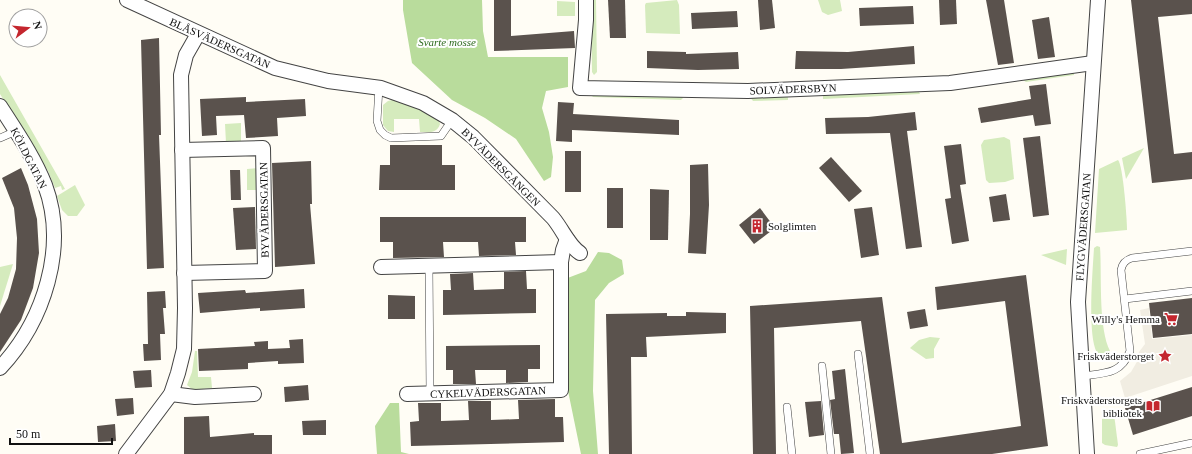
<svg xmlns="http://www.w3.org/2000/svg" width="1192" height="454" viewBox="0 0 1192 454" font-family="Georgia,serif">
<rect width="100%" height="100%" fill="#fffdf5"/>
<g fill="#d5ebbd">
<polygon points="591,0 596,0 597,72 594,75 592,72"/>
<polygon points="677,0 679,5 680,34 646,33 645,5 646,3"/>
<polygon points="818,0 840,0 842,11 828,15 822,12"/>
<polygon points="557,1 575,2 575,16 557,16"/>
<polygon points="1074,70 1074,75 1026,82 1023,80"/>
<polygon points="0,75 65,189 62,190 61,186 55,188 48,171 0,94"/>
<polygon points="918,90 920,94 823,99 823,96"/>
<polygon points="590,94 682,96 683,98 681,100 593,97"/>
<polygon points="788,96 788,100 753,101 750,97"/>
<path d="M 396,99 L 438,118 L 440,124 C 437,134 428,132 420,132 L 419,119 L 394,119 L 394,132 L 388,131 L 383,125 L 383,105 L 388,101 Z"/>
<polygon points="241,123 241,143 226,143 225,124"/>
<polygon points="1004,137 1010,140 1014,179 1005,182 989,183 986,180 981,145 984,140"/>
<polygon points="1144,148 1126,179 1122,158"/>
<path d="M 1118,160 C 1123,165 1127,219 1127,230 L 1095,233 L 1099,169 Z"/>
<polygon points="260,168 261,190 247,190 247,169"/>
<polygon points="75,185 85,205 77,216 68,216 62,210 57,196"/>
<path d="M 1097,246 L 1100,247 C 1102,275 1098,327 1110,351 L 1109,354 L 1104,356 L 1099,355 C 1086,343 1093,267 1094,248 Z"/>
<polygon points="1067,249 1066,265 1041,255"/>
<polygon points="13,264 0,306 0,267"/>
<polygon points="930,337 940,338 934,349 934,358 926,359 910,348 919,340"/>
<polygon points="195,351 197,351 198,377 211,377 212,388 193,390 187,385 192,372"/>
<polygon points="1114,414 1118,445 1117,447 1105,445 1102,443 1102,419"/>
</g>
<g fill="#b9dc9c">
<polygon points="403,0 482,0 483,31 488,57 568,57 568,87 546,91 542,108 549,132 553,157 551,177 544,181 516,139 485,118 452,100 412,63 403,10"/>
<polygon points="598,252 609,253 622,260 624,274 609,283 595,300 593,391 598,454 581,454 567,386 565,279 586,271"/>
<polygon points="390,403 399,403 401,452 409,454 377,454 375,426"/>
</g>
<polygon fill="#f1ede2" points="1149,308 1152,339 1192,335 1192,376 1125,398 1120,381 1131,372 1138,360 1139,352 1145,344 1140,310"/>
<g fill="#5a524d">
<polygon points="494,0 511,0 511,36 574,31 575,48 494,51"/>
<polygon points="608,0 625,0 626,38 610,38"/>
<polygon points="758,0 772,0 775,28 760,30"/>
<polygon points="939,0 956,0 957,24 940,25"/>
<polygon points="986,0 1004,0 1014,63 998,65"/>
<polygon points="1131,0 1192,0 1192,14 1158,17 1174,154 1192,152 1192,179 1152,183"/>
<polygon points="913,6 914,24 860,26 859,8"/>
<polygon points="737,11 738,27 692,29 691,13"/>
<polygon points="1049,17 1055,57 1038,59 1032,20"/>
<polygon points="159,38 161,135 159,135 164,268 147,269 141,40"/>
<polygon points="914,46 915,64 841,69 795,69 796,51 848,52"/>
<polygon points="647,51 686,52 686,54 738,52 739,69 698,70 647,68"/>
<polygon points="1046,84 1051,124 1035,126 1033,115 981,123 978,108 1031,99 1029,86"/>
<polygon points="246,97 246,102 305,99 306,116 277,118 278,136 246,138 244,115 216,116 217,135 202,136 200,99"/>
<polygon points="558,102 574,103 573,114 679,120 679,135 572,130 572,142 556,141"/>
<polygon points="915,112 917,130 907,131 922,247 906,249 890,133 826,134 825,118 868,117"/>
<polygon points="1040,136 1049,215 1033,217 1023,138"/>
<polygon points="961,144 966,184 960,185 969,241 952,244 945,199 951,198 944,146"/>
<polygon points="390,145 442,145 442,165 455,165 455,190 379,190 380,165 390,165"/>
<rect x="565" y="151" width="16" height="41"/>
<polygon points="831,157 862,191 849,202 819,168"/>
<polygon points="311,161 312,204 310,204 315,264 275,267 272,163"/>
<polygon points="708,164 709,205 706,254 688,253 690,214 690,165"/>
<polygon points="21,168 28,185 37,219 39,253 33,288 21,320 0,352 0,314 8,298 16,269 17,238 14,208 2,178"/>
<polygon points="230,170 240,170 241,200 231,200"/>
<rect x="607" y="188" width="16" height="40"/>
<polygon points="650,189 669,190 668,240 650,240"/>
<polygon points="1006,194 1010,220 993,222 989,197"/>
<polygon points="255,207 256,249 236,250 233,208"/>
<polygon points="872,207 879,255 861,258 854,209"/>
<polygon points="760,208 775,228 754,244 739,225"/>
<polygon points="380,217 526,217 526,242 515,242 516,255 479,256 478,242 443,242 444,257 393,258 393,242 380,242"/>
<polygon points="526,271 527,289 536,289 536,313 443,315 443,290 451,290 450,274 473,273 474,290 504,289 504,272"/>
<polygon points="1026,275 1048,446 992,454 880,454 861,321 774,328 776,454 753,454 750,306 882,297 902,443 1021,426 1005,301 937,310 935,287"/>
<polygon points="304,289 305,308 260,311 260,308 200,313 198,293 245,290 246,293"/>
<polygon points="165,291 166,308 163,308 165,334 160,334 161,360 144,361 143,344 148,344 147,292"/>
<polygon points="388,295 415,296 415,319 388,319"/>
<polygon points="1192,298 1192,334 1153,338 1149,303"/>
<polygon points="925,309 928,326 910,329 907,312"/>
<polygon points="686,312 726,313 726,333 646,337 647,357 631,357 632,454 609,454 606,314 667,313 667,316 686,316"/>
<polygon points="303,339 304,363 278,364 278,361 248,363 248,369 199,371 198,349 255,346 254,342 268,341 268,349 290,348 289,340"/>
<polygon points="540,345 540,369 528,369 528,382 506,383 506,370 475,370 476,384 453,384 453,370 446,370 446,346"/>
<polygon points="845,369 854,453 841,454 839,434 834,434 830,400 835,399 832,371"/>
<polygon points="151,370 152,387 135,388 133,371"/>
<polygon points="308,385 309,400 285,402 284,387"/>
<polygon points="1192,387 1192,416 1133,435 1125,408"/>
<polygon points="133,398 134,414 117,416 115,399"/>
<polygon points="555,399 555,417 563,417 564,442 411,446 410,422 419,421 418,403 441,403 441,421 469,420 468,401 491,401 491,420 519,419 518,400"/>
<polygon points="821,401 824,435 809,437 805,402"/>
<polygon points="209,416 210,437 254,433 254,435 272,435 272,454 184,454 184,417"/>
<polygon points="326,420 326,435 303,435 302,421"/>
<polygon points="115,424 116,441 98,442 97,426"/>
</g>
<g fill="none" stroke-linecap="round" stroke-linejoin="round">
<g stroke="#444" stroke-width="8">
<g id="service">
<polyline points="379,87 377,121 380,130 385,135 391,138 441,136 452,120"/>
<polyline points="0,138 16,131"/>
<polyline points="429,266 430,394"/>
<polyline points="1125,299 1192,291"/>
<polyline points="858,354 870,454"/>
<polyline points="822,366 831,454"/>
<path d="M 1082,376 C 1104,373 1121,375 1130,351 L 1121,270 C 1122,264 1125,260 1132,258 L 1192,251"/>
<polyline points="787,407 792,454"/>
<polyline points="1140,454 1192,443"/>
</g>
</g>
<g stroke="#444" stroke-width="16">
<g id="minor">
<path d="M 127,0 L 275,68 L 328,81 L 381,88 L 423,103 L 452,120 L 473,137 L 553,218 C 563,230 568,245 580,253"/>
<polyline points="586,0 586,20 580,88 748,91 950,83 1093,63"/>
<path d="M 0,106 C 16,131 34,157 45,185 C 68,247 44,321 0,368"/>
<polyline points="182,150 263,148 265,271 184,273"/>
<polyline points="381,267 561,262"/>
<polyline points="171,394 195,397 254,394"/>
<polyline points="407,394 561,390 561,262 563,250 567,239"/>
<polyline points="126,454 171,394 178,373 184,349 185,308 181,75 186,55 198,34"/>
<polyline points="1087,454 1078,302 1098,0"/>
</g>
</g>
<use href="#service" stroke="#fff" stroke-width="7"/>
<use href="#minor" stroke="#fff" stroke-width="14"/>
</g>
<defs>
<g id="building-bare" transform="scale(1.08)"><path d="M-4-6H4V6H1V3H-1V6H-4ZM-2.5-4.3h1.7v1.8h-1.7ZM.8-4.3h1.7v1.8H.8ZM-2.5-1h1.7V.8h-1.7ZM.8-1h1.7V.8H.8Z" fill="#c4262e" stroke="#fff" stroke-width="2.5" paint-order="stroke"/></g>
<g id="supermarket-bare" transform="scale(1.08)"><path d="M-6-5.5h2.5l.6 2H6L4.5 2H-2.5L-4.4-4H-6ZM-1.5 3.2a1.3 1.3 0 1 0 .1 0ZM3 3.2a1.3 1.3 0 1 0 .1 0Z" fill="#c4262e" stroke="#fff" stroke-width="2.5" paint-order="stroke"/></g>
<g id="sight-bare" transform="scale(1.08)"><path d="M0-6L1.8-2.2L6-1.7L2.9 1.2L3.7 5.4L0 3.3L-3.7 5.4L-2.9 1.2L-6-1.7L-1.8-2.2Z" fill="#c4262e" stroke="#fff" stroke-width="2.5" paint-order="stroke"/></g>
<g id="library-bare" transform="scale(1.08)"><path d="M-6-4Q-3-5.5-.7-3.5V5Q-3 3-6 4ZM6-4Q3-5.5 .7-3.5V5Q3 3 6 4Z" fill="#c4262e" stroke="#fff" stroke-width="2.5" paint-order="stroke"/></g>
</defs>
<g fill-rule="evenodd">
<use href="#building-bare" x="757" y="226"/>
<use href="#supermarket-bare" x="1171" y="319"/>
<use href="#sight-bare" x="1165" y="356"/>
<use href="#library-bare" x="1153" y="406"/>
</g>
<g text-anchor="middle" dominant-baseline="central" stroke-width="4" stroke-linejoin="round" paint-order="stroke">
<g font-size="11" font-style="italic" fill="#2f6b1f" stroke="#fff">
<text x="447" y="42">Svarte mosse</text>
</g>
<g font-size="11" fill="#111" stroke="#fff">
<text transform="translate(220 43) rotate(24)">BLÅSVÄDERSGATAN</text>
<text transform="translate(793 89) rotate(-2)">SOLVÄDERSBYN</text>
<text transform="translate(29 158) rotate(63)">KÖLDGATAN</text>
<text transform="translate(501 167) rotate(45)">BYVÄDERSGÅNGEN</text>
<text transform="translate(264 210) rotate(-91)">BYVÄDERSGATAN</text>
<text transform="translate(1083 227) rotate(-86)">FLYGVÄDERSGATAN</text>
<text transform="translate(488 392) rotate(-2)">CYKELVÄDERSGATAN</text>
</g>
<g font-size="11" fill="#111" stroke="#fff" text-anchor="end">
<text x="768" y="226" text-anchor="start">Solglimten</text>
<text x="1160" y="319">Willy's Hemma</text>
<text x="1154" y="356">Friskväderstorget</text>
<text x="1142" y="400">Friskväderstorgets<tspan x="1142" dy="13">bibliotek</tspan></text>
</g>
</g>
<g transform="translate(28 28) rotate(74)"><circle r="19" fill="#ffffff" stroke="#a0a0a0"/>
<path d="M0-3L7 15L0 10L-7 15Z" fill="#c4262e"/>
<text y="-6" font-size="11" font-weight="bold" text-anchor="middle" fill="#111111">N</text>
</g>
<path d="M10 438v6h102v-6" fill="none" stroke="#111111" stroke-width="2"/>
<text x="16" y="438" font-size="12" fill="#111111" stroke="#ffffff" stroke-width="3" paint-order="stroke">50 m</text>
</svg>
